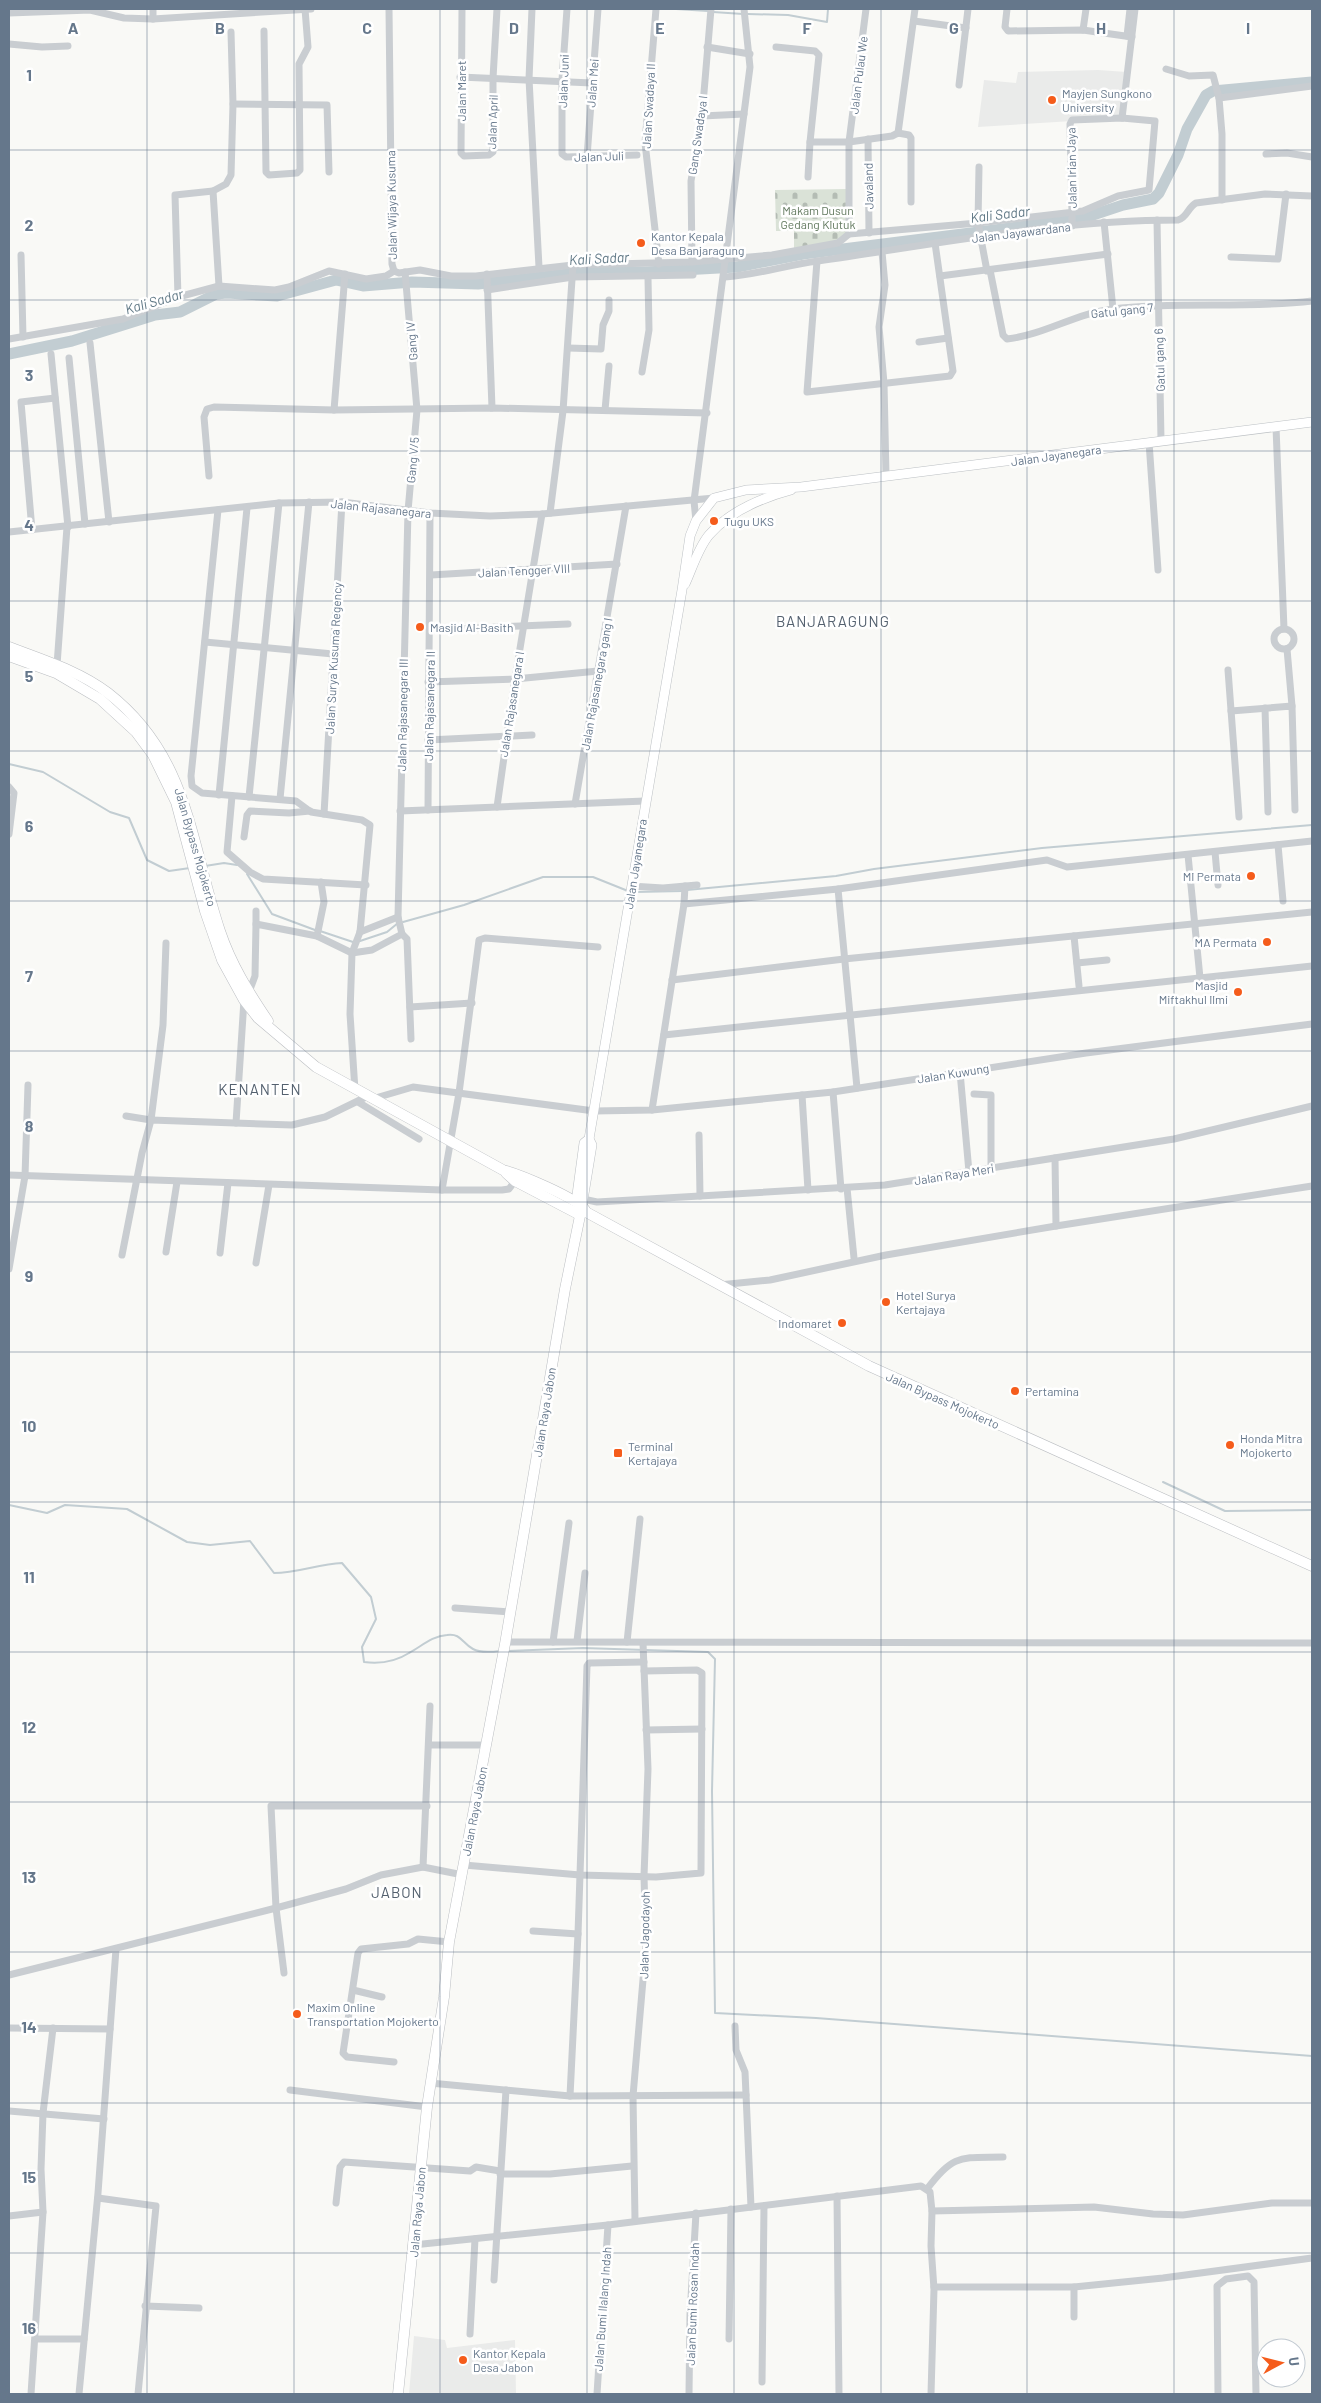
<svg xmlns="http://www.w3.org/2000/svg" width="1321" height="2403" viewBox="0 0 1321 2403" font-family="Barlow,sans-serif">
<defs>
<pattern id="cemetery-stones" width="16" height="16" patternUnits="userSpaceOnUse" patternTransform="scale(1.25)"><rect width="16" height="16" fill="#dae2d7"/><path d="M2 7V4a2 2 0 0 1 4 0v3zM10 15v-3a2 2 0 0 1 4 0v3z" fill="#b4bcb4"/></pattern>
</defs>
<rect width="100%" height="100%" fill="#f9f9f6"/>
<g fill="#eaebea">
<polygon points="1098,70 1127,72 1121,118 978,127 984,80 1016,83 1018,72"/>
<polygon points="414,2336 445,2340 447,2348 515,2340 516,2394 409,2394"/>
</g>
<polygon fill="url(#cemetery-stones)" points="847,189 847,232 837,241 794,248 794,231 776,231 775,190"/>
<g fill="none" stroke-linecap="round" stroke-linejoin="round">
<g stroke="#c2cdd2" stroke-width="2">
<polyline points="676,9 708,11"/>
<polyline points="713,12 743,14"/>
<polyline points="748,14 788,15 827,22 828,9"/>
<polyline points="9,764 43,772 110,812 129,818 147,860 169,871 190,868"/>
<polyline points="205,866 224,863 237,865"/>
<polyline points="247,874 272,914 315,930"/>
<polyline points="687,890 836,876 874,869 1042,848 1312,825"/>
<polyline points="635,892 683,891"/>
<polyline points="403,922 464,905 543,877 593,877 628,891"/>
<polyline points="320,931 353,942"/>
<polyline points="360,941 387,932 398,923"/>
<polyline points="1163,1482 1225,1511 1312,1510"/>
<path d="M 9,1505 L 47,1513 L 65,1505 L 127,1509 L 187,1542 L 210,1545 L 250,1541 L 274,1573 C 298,1573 318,1564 342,1563 L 371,1597 L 376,1619 L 362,1647 L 364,1662 C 380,1664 395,1662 409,1653 C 422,1646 432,1636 447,1635 C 461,1633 462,1643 473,1649 C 480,1653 492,1652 500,1651"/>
<polyline points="507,1651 583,1648 708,1652 715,1659 712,1791 715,2013 816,2018 1312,2056"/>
</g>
<polyline stroke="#c2cdd2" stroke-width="11" points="9,354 72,341 155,315 180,312 216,294 227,293 277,296 336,280 363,286 412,282 478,284 586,272 646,272 737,267 803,254 1081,219 1123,205 1153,199 1159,193 1178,155 1187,129 1206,95 1213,91 1312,82"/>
<g stroke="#bcc0c4" stroke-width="10">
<g id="major">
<path d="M 685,584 C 692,569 698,548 709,535 C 730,511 761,498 791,490"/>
<polyline points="576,1202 584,1143 589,1139 682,590 690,536 696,521 714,498 746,490 801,487 1312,422"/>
<polyline points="582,1206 592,1145 589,1139"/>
</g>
</g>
<g stroke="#bbbec2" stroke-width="11">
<g id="highway">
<path d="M 9,647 C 43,660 79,671 108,693 C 189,756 190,842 220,931 C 231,964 249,993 268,1021"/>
<path d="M 9,656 L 56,673 L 100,699 L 136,732 L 153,755 L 176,802 L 205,911 L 222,960 L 244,1000 L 258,1018 L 316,1067 L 503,1170 C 519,1174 577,1198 585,1210"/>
<polyline points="506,1173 515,1181 580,1215"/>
<polyline points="586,1212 869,1366 1312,1566"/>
<polyline points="398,2394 427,2107 444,1997 449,1942 505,1644 565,1289 582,1206"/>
</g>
</g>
<g stroke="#c9cdd1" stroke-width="7">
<polyline points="153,9 153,19"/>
<polyline points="389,9 392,264 394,271 399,273 420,270 451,276 476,276 573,265 692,262 772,255 838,243 849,234 978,223 987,271"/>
<polyline points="462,9 461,153 464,156 489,155 493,152 493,78 497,9"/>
<polyline points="532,9 529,79 539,267"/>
<polyline points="567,9 562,80 562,154 566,157 637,155"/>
<polyline points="656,9 645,143 659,264"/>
<polyline points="1007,9 1005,27 1008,31 1083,30 1132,37"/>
<polyline points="9,13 90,10 124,18 153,19 311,9"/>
<polyline points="914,21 966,28"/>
<polyline points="1083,30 1086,9"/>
<polyline points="264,31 266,172 269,175 297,173 300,170 299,64 308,47 305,9"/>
<polyline points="1127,36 1130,9"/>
<polyline points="9,44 42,47 68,46"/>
<polyline points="707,47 750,54"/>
<polyline points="776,47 815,51 819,55 810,142 849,142 892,136 898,133"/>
<polyline points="1166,69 1189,76 1213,75 1219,98 1312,86"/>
<polyline points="460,77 592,83"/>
<polyline points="959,85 968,9"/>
<polyline points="1219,98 1222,134 1222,200"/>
<polyline points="233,104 327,105 329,172"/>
<polyline points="702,116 744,114"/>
<polyline points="1122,118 1135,9"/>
<polyline points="898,133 915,9"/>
<polyline points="898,133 909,135 911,138 911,202"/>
<polyline points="868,139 869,233"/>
<polyline points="1266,154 1287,153 1312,157"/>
<polyline points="587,157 598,9"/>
<polyline points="979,167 978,223 1083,211 1118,196 1149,190 1155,121 1122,118 1072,120 1070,124 1072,212 1072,226"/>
<polyline points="808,177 810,142"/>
<polyline points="1157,220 1161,440"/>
<polyline points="1104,222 1113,309"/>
<polyline points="849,234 849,142 866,9"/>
<polyline points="882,252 885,285 879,327 884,383 886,476"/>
<polyline points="21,255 23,337"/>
<polyline points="1231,257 1278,259 1286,194"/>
<polyline points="817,261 807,392 950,376 953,371 935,243"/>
<polyline points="692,262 691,181 702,116 711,9"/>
<path d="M 990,270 L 1003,335 L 1007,339 C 1044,335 1076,313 1113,309 C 1179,301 1246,309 1312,301"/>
<polyline points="345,274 334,410 492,408 707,413"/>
<polyline points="487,274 492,408"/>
<polyline points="940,276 1108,254"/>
<path d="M 725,277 C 756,275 786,265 818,261 C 937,244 1057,220 1178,220 C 1187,218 1188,207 1196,203 L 1265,194 L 1312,196"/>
<polyline points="219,286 213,191 226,184 231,175 233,104 231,32"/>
<polyline points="487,290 573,277 693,275"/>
<polyline points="178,297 175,195 213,191"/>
<polyline points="9,339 123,319 178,297 219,286 275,290 289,287 329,271 366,279 386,276 394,271"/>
<polyline points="919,342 948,338"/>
<polyline points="90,343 109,522"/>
<polyline points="568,348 601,349 603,325 609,311 609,300"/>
<polyline points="51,354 68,527"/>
<polyline points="69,358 85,524"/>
<polyline points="642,372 649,330 648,278"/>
<polyline points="605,410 609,366"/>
<polyline points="1276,427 1284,629"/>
<polyline points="1149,442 1158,570"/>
<polyline points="209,476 204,417 207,409 214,407 334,410"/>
<polyline points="218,510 191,776 192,786 202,793 296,801 311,812 362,820 370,825 360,932 352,953 350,1014 355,1090"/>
<polyline points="550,513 563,411 573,265"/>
<polyline points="696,521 694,501 750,67 744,9"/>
<polyline points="32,530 21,402 55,398"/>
<polyline points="9,532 279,503 342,502 430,513 490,516 542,514 714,498"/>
<polyline points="431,575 617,564"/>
<circle cx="1284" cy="639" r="10"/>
<polyline points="430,630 568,624"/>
<polyline points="205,642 333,654"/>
<polyline points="1287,649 1292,706"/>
<polyline points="57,665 67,527"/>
<polyline points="1228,670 1239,817"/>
<polyline points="428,682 515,679 598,671"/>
<polyline points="1265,708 1268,812"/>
<polyline points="1231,711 1292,706 1295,810"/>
<polyline points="428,740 532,735"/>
<polyline points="9,787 14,793 9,834"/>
<polyline points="219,795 247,508"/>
<polyline points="232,796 227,852 250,872 263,879 366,885"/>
<polyline points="249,797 279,503"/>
<polyline points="280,799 309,502"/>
<polyline points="575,804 626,506"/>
<polyline points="497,807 515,679 542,514"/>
<polyline points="428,810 430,513"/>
<polyline points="400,811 645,801"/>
<polyline points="324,814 342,502"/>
<polyline points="244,837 247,815 250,811 289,813 310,811"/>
<polyline points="1278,845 1283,901"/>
<polyline points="1215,852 1218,885"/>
<polyline points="1188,855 1200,978"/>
<polyline points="631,886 663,888 697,885"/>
<polyline points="838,889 857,1088"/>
<polyline points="684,904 685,886"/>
<polyline points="256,924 256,911"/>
<polyline points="360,932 398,917"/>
<polyline points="402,934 407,939 411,1039"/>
<polyline points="317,936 324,902 321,882"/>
<polyline points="1074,936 1079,986"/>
<polyline points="1077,963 1107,960"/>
<polyline points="672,980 844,959 1312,912"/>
<polyline points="249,992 255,976 256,924 317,936 352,953 372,950 402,934 398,917 408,511 417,410 405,272"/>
<polyline points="410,1007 472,1003"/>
<polyline points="664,1035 1312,966"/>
<polyline points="960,1072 969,1172"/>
<polyline points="833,1092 841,1189"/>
<polyline points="974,1094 991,1095 991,1168"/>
<polyline points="802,1095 808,1190"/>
<polyline points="372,1099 413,1087 594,1111 652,1110 833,1092 1086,1053 1312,1024"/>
<polyline points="358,1102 419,1139"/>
<polyline points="652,1110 684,904 838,889 1047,860 1067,867 1312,841"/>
<polyline points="126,1116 151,1120 163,1025 166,943"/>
<polyline points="236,1123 244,1000"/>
<polyline points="699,1135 700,1196"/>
<polyline points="1055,1158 1056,1226"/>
<polyline points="9,1175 442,1190 502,1190 509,1189 515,1181"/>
<polyline points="847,1188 854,1258"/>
<polyline points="442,1190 459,1093 479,940 485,938 598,947"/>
<polyline points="583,1199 597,1202 885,1185 1174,1139 1312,1106"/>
<polyline points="166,1252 177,1182"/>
<polyline points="220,1253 228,1183"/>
<polyline points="122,1255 142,1153 151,1120 292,1125 325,1117 366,1097"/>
<polyline points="256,1263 269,1185"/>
<polyline points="9,1269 25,1176 28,1085"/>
<polyline points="719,1285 770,1280 886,1255 1056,1226 1312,1186"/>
<polyline points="455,1608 511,1612"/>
<polyline points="577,1641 585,1573"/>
<polyline points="506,1642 1312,1643"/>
<polyline points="553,1642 569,1523"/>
<polyline points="627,1642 640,1519"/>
<polyline points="646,1730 702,1729"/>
<polyline points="430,1745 487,1745"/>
<polyline points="464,1865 580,1875 656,1877 701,1873 702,1673 697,1670 644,1671"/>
<polyline points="423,1867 430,1706"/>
<polyline points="533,1931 578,1934"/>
<polyline points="284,1973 276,1908 271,1806 427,1806"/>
<polyline points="9,1975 276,1908 346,1889 381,1875 423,1867 463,1875"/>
<polyline points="353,1990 382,1997"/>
<polyline points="735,2026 736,2050 745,2072 751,2207"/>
<polyline points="9,2028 110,2029"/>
<polyline points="394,2062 347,2057 343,2053 358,1953 361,1949 408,1944 418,1939 449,1942"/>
<polyline points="430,2083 570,2096 746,2095"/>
<polyline points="290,2090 427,2107"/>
<polyline points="570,2096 578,1934 587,1666 589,1663 644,1662"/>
<polyline points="9,2111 104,2119"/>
<polyline points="500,2174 550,2174 632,2166"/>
<path d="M 927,2189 C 954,2153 961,2158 1003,2157"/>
<polyline points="837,2196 839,2394"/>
<polyline points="98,2198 156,2206 138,2394"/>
<polyline points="336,2203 340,2167 344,2162 470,2171 476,2167 500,2171"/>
<polyline points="9,2216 43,2212"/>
<polyline points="635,2220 633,2096 646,1945 644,1876 648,1769 643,1643"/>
<polyline points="413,2245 608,2225 921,2186 930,2192 932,2211 1094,2207 1153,2214 1183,2215 1272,2203 1312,2203"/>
<polyline points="494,2280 506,2090"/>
<polyline points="934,2287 1074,2287 1163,2278 1312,2258"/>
<polyline points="1074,2287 1074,2317"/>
<polyline points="145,2306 199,2308"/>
<polyline points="470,2334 475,2239"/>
<polyline points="36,2339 84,2339"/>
<polyline points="729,2339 731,2209"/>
<polyline points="762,2382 764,2206"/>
<polyline points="31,2394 43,2212 41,2169 43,2113 53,2028"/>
<polyline points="79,2394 98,2193 116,1949"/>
<polyline points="597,2394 608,2225"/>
<polyline points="689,2394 690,2315 696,2213"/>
<polyline points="931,2394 934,2289 931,2246 932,2211"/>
<polyline points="1218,2394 1217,2286 1226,2279 1248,2276 1254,2282 1256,2394"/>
</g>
<use href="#major" stroke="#fff" stroke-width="9"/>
<use href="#highway" stroke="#fff" stroke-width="10"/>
</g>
<path fill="none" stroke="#65778b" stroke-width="1" stroke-opacity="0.55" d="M 147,9 L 147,2394M 294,9 L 294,2394M 440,9 L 440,2394M 587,9 L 587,2394M 734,9 L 734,2394M 881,9 L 881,2394M 1027,9 L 1027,2394M 1174,9 L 1174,2394M 9,150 L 1312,150M 9,300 L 1312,300M 9,451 L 1312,451M 9,601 L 1312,601M 9,751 L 1312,751M 9,901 L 1312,901M 9,1051 L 1312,1051M 9,1202 L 1312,1202M 9,1352 L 1312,1352M 9,1502 L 1312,1502M 9,1652 L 1312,1652M 9,1802 L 1312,1802M 9,1952 L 1312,1952M 9,2103 L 1312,2103M 9,2253 L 1312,2253"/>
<g fill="#f55c1b" stroke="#fff" stroke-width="2">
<circle cx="1052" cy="100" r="5"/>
<circle cx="641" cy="243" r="5"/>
<circle cx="714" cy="521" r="5"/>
<circle cx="420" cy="627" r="5"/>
<circle cx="1251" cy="876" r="5"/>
<circle cx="1267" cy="942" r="5"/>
<circle cx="1238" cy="992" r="5"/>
<circle cx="886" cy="1302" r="5"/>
<circle cx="842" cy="1323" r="5"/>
<circle cx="1015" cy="1391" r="5"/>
<circle cx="1230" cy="1445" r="5"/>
<rect x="613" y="1448" width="10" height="10" rx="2.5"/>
<circle cx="297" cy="2014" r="5"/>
<circle cx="463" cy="2360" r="5"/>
</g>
<g text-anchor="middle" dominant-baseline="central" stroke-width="5" stroke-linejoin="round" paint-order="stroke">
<g font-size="12" fill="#65778b" stroke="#fff">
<text transform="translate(858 75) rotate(-83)">Jalan Pulau We</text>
<text transform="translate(563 81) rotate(-88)">Jalan Juni</text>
<text transform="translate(592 83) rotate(-86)">Jalan Mei</text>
<text transform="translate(461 91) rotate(-90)">Jalan Maret</text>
<text transform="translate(648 106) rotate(-87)">Jalan Swadaya II</text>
<text transform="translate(492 122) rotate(-88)">Jalan April</text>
<text transform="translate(697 135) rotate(-82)">Gang Swadaya I</text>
<text transform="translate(599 156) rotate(-2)">Jalan Juli</text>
<text transform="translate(1071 168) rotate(-91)">Jalan Irian Jaya</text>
<text transform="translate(868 186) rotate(-91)">Javaland</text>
<text transform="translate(391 205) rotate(-91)">Jalan Wijaya Kusuma</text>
<text transform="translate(1021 232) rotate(-7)">Jalan Jayawardana</text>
<text transform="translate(1122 310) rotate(-6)">Gatul gang 7</text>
<text transform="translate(411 341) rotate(-95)">Gang IV</text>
<text transform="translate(1159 360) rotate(-92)">Gatul gang 6</text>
<text transform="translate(1056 455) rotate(-8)">Jalan Jayanegara</text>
<text transform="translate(412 460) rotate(-85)">Gang V/5</text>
<text transform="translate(381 508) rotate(6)">Jalan Rajasanegara</text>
<text transform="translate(524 570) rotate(-3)">Jalan Tengger VIII</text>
<text transform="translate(333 658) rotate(-87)">Jalan Surya Kusuma Regency</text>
<text transform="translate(596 684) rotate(-80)">Jalan Rajasanegara gang I</text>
<text transform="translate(511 704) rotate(-81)">Jalan Rajasanegara I</text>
<text transform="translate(429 706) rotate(-89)">Jalan Rajasanegara II</text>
<text transform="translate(402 715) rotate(-89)">Jalan Rajasanegara III</text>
<text transform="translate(196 847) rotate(74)">Jalan Bypass Mojokerto</text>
<text transform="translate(635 864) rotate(-81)">Jalan Jayanegara</text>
<text transform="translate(953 1073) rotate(-9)">Jalan Kuwung</text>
<text transform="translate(954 1174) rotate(-9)">Jalan Raya Meri</text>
<text transform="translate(943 1400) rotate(24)">Jalan Bypass Mojokerto</text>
<text transform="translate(544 1412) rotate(-81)">Jalan Raya Jabon</text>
<text transform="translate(474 1811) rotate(-79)">Jalan Raya Jabon</text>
<text transform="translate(644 1935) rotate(-89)">Jalan Jagodayoh</text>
<text transform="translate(417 2212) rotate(-85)">Jalan Raya Jabon</text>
<text transform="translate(692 2304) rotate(-88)">Jalan Bumi Rosan Indah</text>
<text transform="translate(602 2309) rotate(-86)">Jalan Bumi Ilalang Indah</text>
</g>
<g font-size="12" fill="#65778b" stroke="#fff" text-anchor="start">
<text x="1062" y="93">Mayjen Sungkono<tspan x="1062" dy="14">University</tspan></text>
<text x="651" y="236">Kantor Kepala<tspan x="651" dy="14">Desa Banjaragung</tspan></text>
<text x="724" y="521">Tugu UKS</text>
<text x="430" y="627">Masjid Al-Basith</text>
<text x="1241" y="876" text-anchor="end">MI Permata</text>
<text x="1257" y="942" text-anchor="end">MA Permata</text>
<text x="1228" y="985" text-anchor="end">Masjid<tspan x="1228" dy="14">Miftakhul Ilmi</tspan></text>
<text x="896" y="1295">Hotel Surya<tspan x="896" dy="14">Kertajaya</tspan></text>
<text x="832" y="1323" text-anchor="end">Indomaret</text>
<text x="1025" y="1391">Pertamina</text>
<text x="1240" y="1438">Honda Mitra<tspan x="1240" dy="14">Mojokerto</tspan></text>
<text x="628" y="1446">Terminal<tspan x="628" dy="14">Kertajaya</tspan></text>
<text x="307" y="2007">Maxim Online<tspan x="307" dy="14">Transportation Mojokerto</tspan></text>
<text x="473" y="2353">Kantor Kepala<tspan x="473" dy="14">Desa Jabon</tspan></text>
</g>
<g font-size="12" fill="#647b61" stroke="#fff">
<text x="818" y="210">Makam Dusun<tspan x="818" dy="14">Gedang Klutuk</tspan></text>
</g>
<g font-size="14" font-style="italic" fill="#617986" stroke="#fff">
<text transform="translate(1000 214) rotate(-7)">Kali Sadar</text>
<text transform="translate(599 258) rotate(-3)">Kali Sadar</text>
<text transform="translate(154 301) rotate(-16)">Kali Sadar</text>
</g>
<g font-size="15" letter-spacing="1" fill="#54616f" stroke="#fff">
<text x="833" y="621">BANJARAGUNG</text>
<text x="260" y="1089">KENANTEN</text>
<text x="397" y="1892">JABON</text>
</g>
</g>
<g font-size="16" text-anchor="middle" font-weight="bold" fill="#65778b" stroke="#fff" stroke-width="5" stroke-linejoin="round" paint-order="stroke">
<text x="73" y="34">A</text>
<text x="220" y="34">B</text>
<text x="367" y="34">C</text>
<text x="514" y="34">D</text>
<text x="660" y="34">E</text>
<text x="807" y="34">F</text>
<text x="954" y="34">G</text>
<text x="1101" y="34">H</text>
<text x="1248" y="34">I</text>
<text x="29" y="81">1</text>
<text x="29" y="231">2</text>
<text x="29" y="381">3</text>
<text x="29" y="531">4</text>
<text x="29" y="682">5</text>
<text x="29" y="832">6</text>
<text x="29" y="982">7</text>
<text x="29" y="1132">8</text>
<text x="29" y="1282">9</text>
<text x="29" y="1432">10</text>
<text x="29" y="1583">11</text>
<text x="29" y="1733">12</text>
<text x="29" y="1883">13</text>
<text x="29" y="2033">14</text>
<text x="29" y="2183">15</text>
<text x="29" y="2334">16</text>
</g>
<rect width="1321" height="2403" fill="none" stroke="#65778b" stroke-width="20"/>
<g transform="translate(1281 2363) rotate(83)"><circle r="24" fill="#ffffff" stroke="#c1c9d1"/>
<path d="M0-4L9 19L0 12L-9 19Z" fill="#f55c1b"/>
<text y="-8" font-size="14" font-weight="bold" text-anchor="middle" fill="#65778b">U</text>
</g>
</svg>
